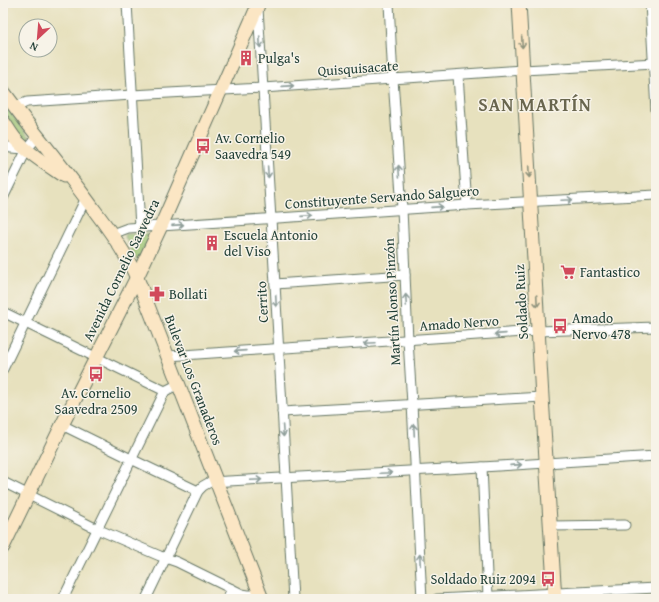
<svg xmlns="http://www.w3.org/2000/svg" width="659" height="602" viewBox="0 0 659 602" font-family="'Gentium Book Plus',serif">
<rect width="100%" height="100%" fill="#f7f3e8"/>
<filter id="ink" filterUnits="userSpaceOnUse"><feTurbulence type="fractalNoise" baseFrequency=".025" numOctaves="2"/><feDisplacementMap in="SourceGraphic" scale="8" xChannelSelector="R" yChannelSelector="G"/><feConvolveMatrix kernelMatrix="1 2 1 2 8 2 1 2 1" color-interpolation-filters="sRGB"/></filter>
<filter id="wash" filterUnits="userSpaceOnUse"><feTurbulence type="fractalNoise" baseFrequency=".012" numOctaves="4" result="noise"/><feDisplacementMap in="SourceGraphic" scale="16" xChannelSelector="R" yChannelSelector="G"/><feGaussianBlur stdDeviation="0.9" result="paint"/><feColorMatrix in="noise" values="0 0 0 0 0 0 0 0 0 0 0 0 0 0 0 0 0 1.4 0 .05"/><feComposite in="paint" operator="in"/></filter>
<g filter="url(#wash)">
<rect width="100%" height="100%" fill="#e7e1be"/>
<g fill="#98c16d" stroke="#5c7f50">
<polygon points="3,104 16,119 29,137 29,140 26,142 23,141 3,111"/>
<polygon points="126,234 149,234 151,236 138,260 136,259 125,237"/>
</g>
</g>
<g filter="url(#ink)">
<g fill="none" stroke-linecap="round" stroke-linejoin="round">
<g stroke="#657664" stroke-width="11">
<g id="minor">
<polyline points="127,3 140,227"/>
<polyline points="389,3 393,79 402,209 408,340 412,404 422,599"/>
<polyline points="650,3 656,111"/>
<polyline points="258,8 275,284 293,599"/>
<polyline points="458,75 467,205"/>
<polyline points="15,107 27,102 132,95 263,88 523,70 656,63"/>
<polyline points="3,145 11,148 27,149"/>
<polyline points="3,198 27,149 37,137"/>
<polyline points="112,234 128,228 161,226 467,205 656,195"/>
<polyline points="275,284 405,275"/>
<polyline points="3,312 165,391"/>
<polyline points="168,356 538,331 656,327"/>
<polyline points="3,369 84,202 86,198"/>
<polyline points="282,412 542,397"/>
<polyline points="62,425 131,459 198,491"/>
<polyline points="482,467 488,596"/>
<polyline points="3,482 97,529 160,556 177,562 242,594 248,595 261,595"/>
<polyline points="550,526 625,525"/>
<polyline points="63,599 165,391 179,384"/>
<polyline points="146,599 198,491 203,486 210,482 482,467 656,456"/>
<polyline points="227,599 232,589"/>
<polyline points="437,599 656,588"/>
</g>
</g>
<g stroke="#657664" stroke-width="15">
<g id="secondary">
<polyline points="519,3 542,397 555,599"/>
<path d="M 3,91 C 33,132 66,170 95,211 C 108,228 120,245 130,264 C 136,275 141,287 145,298 L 262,599"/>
<path d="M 3,121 C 8,128 12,136 18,142 C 32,156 49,166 64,176"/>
<polyline points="3,547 62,425 137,277 161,226 259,3"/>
</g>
</g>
<use href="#minor" stroke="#fff" stroke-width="9"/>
<use href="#secondary" stroke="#fbe6c4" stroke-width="13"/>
</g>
<defs><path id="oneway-shaft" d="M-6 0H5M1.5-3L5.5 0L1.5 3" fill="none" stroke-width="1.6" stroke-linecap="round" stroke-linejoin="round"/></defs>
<g stroke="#8f9e9a">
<use href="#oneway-shaft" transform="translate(260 42) rotate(87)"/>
<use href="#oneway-shaft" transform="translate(288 86) rotate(-4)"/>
<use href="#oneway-shaft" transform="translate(399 171) rotate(-94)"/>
<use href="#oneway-shaft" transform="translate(268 172) rotate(86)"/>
<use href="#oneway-shaft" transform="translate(567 200) rotate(-3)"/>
<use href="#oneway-shaft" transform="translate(437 207) rotate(-4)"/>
<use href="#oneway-shaft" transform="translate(307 216) rotate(-4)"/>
<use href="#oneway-shaft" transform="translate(178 225) rotate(-4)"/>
<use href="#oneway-shaft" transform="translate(406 300) rotate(-93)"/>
<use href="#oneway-shaft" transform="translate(276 301) rotate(87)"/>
<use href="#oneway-shaft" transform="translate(500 334) rotate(176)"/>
<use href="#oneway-shaft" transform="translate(370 343) rotate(177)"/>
<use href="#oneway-shaft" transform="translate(240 351) rotate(176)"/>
<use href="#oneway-shaft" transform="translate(414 430) rotate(-93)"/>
<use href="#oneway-shaft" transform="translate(283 431) rotate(86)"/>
<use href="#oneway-shaft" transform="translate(516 465) rotate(-4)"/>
<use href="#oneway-shaft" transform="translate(386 473) rotate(-3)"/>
<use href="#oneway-shaft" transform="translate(256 480) rotate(-3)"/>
<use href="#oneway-shaft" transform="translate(420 560) rotate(-93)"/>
</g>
<g stroke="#8d927c">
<use href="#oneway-shaft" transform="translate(522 42) rotate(87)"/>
<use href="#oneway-shaft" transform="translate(529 172) rotate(87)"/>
<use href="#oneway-shaft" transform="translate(537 301) rotate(87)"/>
</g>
</g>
<defs>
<g id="building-bare" transform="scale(1.2)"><path d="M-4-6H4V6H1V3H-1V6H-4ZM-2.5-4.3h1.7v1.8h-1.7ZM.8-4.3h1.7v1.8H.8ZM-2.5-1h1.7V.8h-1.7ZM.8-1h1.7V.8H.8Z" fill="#d1495b" stroke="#f7f3e8" stroke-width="2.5" paint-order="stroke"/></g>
<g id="bus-bare" transform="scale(1.2)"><path d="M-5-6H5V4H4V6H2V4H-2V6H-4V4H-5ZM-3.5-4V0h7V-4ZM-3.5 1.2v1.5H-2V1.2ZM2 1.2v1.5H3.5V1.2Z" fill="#d1495b" stroke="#f7f3e8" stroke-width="2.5" paint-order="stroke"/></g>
<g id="supermarket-bare" transform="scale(1.2)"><path d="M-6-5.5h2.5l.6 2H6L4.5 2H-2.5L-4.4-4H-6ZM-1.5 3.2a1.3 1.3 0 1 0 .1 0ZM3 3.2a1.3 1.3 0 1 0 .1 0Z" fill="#d1495b" stroke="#f7f3e8" stroke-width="2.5" paint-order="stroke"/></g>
<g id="pharmacy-bare" transform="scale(1.2)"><path d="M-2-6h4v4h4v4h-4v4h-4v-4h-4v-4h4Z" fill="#d1495b" stroke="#f7f3e8" stroke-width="2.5" paint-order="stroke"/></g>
</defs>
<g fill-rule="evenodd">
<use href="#building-bare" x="246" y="58"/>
<use href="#bus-bare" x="203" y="146"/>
<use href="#building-bare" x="212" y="243"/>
<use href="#supermarket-bare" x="568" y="272"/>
<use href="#pharmacy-bare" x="157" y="294"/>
<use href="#bus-bare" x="560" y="326"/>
<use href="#bus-bare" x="96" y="374"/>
<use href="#bus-bare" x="548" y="579"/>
</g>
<g text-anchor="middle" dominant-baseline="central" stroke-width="3" stroke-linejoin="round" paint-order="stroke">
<g font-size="14" fill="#1f3d34" stroke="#f7f3e8" text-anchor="start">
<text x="258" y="58">Pulga's</text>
<text x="215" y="138">Av. Cornelio<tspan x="215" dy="16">Saavedra 549</tspan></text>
<text x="224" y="235">Escuela Antonio<tspan x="224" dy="16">del Viso</tspan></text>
<text x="580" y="272">Fantastico</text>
<text x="169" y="294">Bollati</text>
<text x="572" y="318">Amado<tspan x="572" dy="16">Nervo 478</tspan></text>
<text x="96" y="393" text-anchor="middle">Av. Cornelio<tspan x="96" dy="16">Saavedra 2509</tspan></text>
<text x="536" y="579" text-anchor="end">Soldado Ruiz 2094</text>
</g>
<g font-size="14" fill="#1f3d34" stroke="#f7f3e8">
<text transform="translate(358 68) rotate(-4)">Quisquisacate</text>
<text transform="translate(382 197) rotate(-4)">Constituyente Servando Salguero</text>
<text transform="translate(121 270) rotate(-64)">Avenida Cornelio Saavedra</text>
<text transform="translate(262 302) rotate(-93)">Cerrito</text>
<text transform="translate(392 302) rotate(-93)">Martín Alonso Pinzón</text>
<text transform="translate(521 302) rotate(-93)">Soldado Ruiz</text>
<text transform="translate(459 323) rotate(-4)">Amado Nervo</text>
<text transform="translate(194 380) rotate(69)">Bulevar Los Granaderos</text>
</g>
<g font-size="18" font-weight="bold" letter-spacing="1" fill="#69664e" stroke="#f7f3e8">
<text x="535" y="104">SAN MARTÍN</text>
</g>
</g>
<rect width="659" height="602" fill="none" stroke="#f7f3e8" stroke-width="16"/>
<g transform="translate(38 38) rotate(206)"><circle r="19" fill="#f7f3e8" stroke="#a1aaa0"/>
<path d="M0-3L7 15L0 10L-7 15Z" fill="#d1495b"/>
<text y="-6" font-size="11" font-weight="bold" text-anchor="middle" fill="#1f3d34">N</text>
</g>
</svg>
